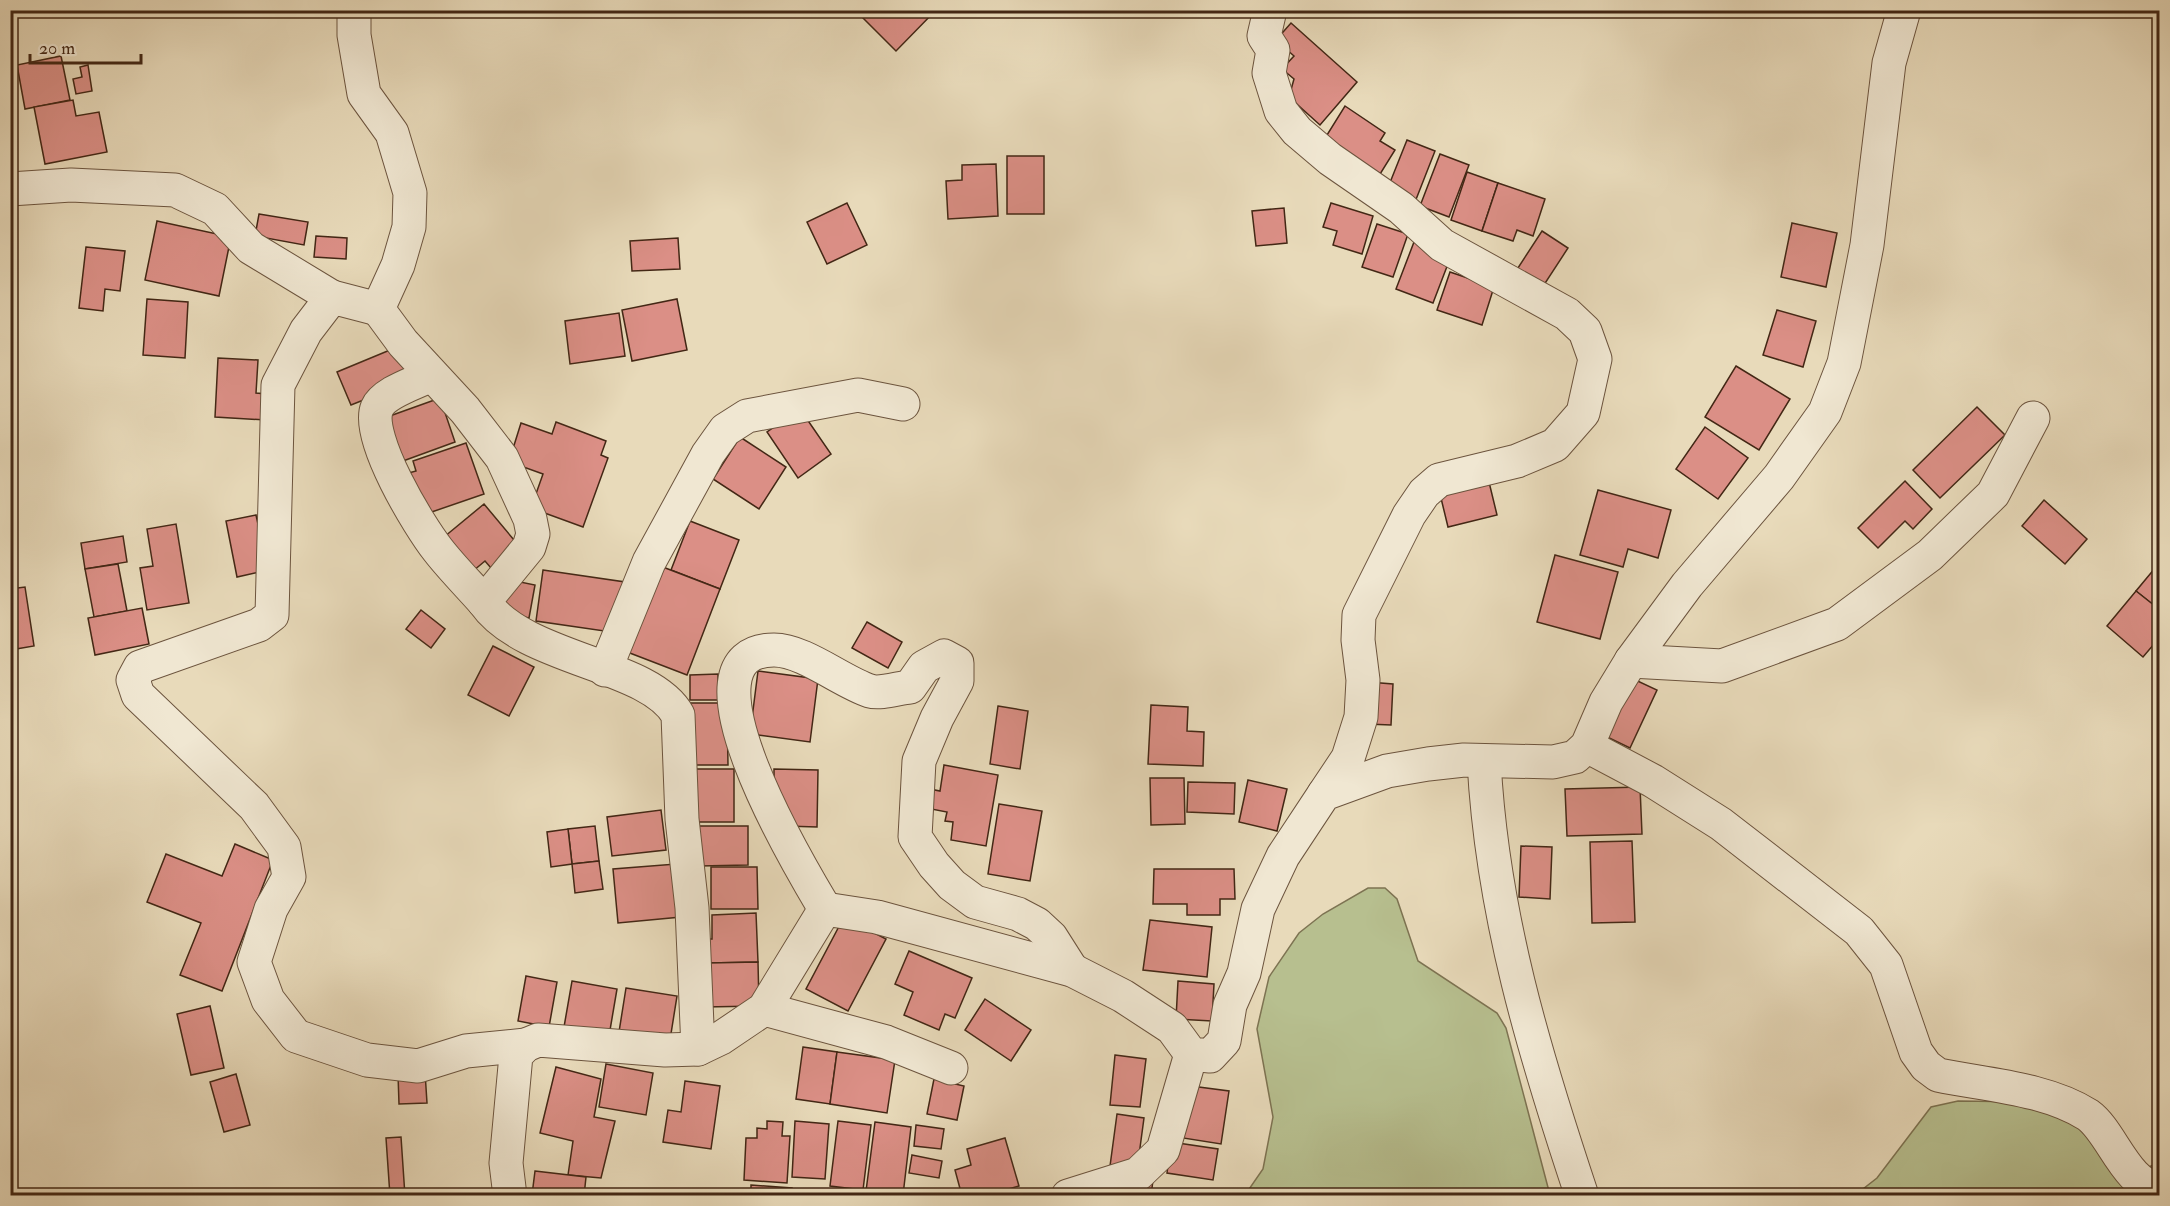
<svg xmlns="http://www.w3.org/2000/svg" width="2170" height="1206" viewBox="0 0 2170 1206" font-family="'IM FELL Double Pica',serif">
<rect width="100%" height="100%" fill="#e8daba"/>
<filter id="stains"><feTurbulence type="fractalNoise" baseFrequency=".00333" numOctaves="4"/><feColorMatrix values="0 0 0 0 .2 0 0 0 0 .09 0 0 0 0 .02 0 0 0 .5 -.17"/></filter>
<radialGradient id="worn" r=".72"><stop offset=".6" stop-color="#630" stop-opacity="0"/><stop offset="1" stop-color="#630" stop-opacity=".3"/></radialGradient>
<g fill="#b7bf8f" stroke="#7d7352" stroke-width="1.5">
<polygon points="1368,888 1385,888 1397,899 1418,961 1497,1013 1506,1028 1550,1195 1245,1195 1263,1169 1273,1117 1257,1029 1269,977 1299,933 1323,914"/>
<polygon points="1958,1101 2036,1102 2147,1168 2159,1162 2159,1195 1854,1196 1877,1178 1931,1107"/>
</g>
<g fill="#db8f86" stroke="#432715" stroke-width="1.5">
<polygon points="855,10 936,10 896,51"/>
<polygon points="1291,23 1357,82 1320,125 1289,97 1294,79 1282,69 1294,56 1276,40"/>
<polygon points="61,56 70,100 25,109 17,65"/>
<polygon points="88,65 92,91 76,94 73,79 82,77 80,67"/>
<polygon points="73,100 76,116 99,112 107,152 45,164 34,107"/>
<polygon points="1345,106 1385,133 1380,141 1395,150 1377,179 1322,143"/>
<polygon points="1407,140 1435,151 1415,202 1387,190"/>
<polygon points="1440,154 1469,165 1449,217 1420,206"/>
<rect x="1007" y="156" width="37" height="58"/>
<polygon points="996,164 998,216 948,219 946,181 962,180 962,165"/>
<polygon points="1467,172 1498,183 1482,231 1451,220"/>
<polygon points="1498,183 1545,199 1533,236 1517,230 1513,241 1482,231"/>
<polygon points="847,203 867,245 827,264 807,222"/>
<polygon points="1331,203 1373,216 1362,254 1333,245 1337,231 1323,227"/>
<polygon points="1284,208 1287,243 1256,246 1252,211"/>
<polygon points="259,214 308,222 304,245 255,236"/>
<polygon points="157,221 231,237 219,296 145,280"/>
<polygon points="1792,223 1837,233 1826,287 1781,277"/>
<polygon points="1377,224 1408,234 1393,277 1362,267"/>
<polygon points="1542,231 1568,248 1540,291 1514,274"/>
<polygon points="316,236 347,238 346,259 314,257"/>
<polygon points="678,238 680,269 632,271 630,241"/>
<polygon points="1414,242 1451,256 1433,303 1396,289"/>
<polygon points="86,247 125,251 120,291 105,289 103,311 79,308"/>
<polygon points="1450,272 1494,287 1482,325 1437,310"/>
<polygon points="147,299 188,302 185,358 143,355"/>
<polygon points="677,299 687,350 632,361 622,310"/>
<polygon points="1777,310 1816,321 1803,367 1763,355"/>
<polygon points="619,313 625,356 570,364 565,321"/>
<polygon points="402,345 416,379 351,405 337,372"/>
<polygon points="218,358 258,360 256,393 267,394 266,420 215,417"/>
<polygon points="1736,366 1790,399 1759,450 1705,417"/>
<polygon points="440,398 455,442 403,461 387,417"/>
<polygon points="1977,407 2005,435 1940,498 1913,470"/>
<polygon points="800,409 831,454 798,478 767,432"/>
<polygon points="556,422 606,441 601,455 608,458 583,527 531,508 543,474 515,464 511,455 521,423 552,434"/>
<polygon points="1705,427 1748,458 1718,499 1676,469"/>
<polygon points="740,437 786,467 759,509 713,479"/>
<polygon points="466,443 484,494 420,516 405,474 416,471 413,461"/>
<polygon points="1905,481 1932,509 1913,529 1905,521 1878,548 1858,528"/>
<polygon points="1489,482 1497,515 1448,527 1440,494"/>
<polygon points="1598,490 1671,510 1658,558 1628,549 1623,567 1580,555"/>
<polygon points="2044,500 2087,539 2065,564 2022,526"/>
<polygon points="484,504 519,546 491,568 485,561 473,571 444,537"/>
<polygon points="256,515 268,570 237,577 226,521"/>
<polygon points="690,521 739,540 720,589 671,570"/>
<polygon points="176,524 189,603 147,610 140,568 153,566 147,529"/>
<polygon points="123,536 127,562 85,569 81,543"/>
<polygon points="1555,555 1618,572 1600,639 1537,622"/>
<polygon points="2160,562 2160,610 2136,591"/>
<polygon points="118,564 127,611 94,617 85,569"/>
<polygon points="655,564 720,589 687,675 622,650"/>
<polygon points="543,570 625,582 618,633 536,621"/>
<polygon points="505,579 535,585 529,618 499,612"/>
<polygon points="25,587 34,646 10,650 10,589"/>
<polygon points="2136,591 2160,610 2160,637 2143,657 2107,626"/>
<polygon points="142,608 149,644 95,655 88,618"/>
<polygon points="421,610 445,629 431,648 406,629"/>
<polygon points="867,622 902,642 888,668 852,648"/>
<polygon points="493,646 534,667 509,716 468,695"/>
<polygon points="758,671 818,679 810,742 750,734"/>
<polygon points="718,674 718,700 690,700 690,675"/>
<polygon points="1629,677 1657,690 1630,748 1603,735"/>
<polygon points="1368,682 1393,684 1391,725 1367,724"/>
<polygon points="688,703 727,703 728,765 688,765"/>
<polygon points="1151,705 1188,707 1187,731 1204,732 1203,766 1148,764"/>
<polygon points="998,706 1028,711 1020,769 990,764"/>
<polygon points="944,765 998,775 986,846 951,840 953,822 945,821 947,812 921,807 925,788 940,791"/>
<rect x="689" y="769" width="45" height="53"/>
<polygon points="774,769 818,770 817,827 785,826 774,808"/>
<polygon points="1150,778 1184,778 1185,824 1151,825"/>
<polygon points="1248,780 1287,789 1277,831 1239,822"/>
<polygon points="1188,782 1235,783 1234,814 1187,812"/>
<polygon points="1640,787 1642,834 1567,836 1565,789"/>
<polygon points="999,804 1042,811 1030,881 988,874"/>
<polygon points="661,810 666,850 612,856 607,817"/>
<polygon points="595,826 599,861 572,864 568,829"/>
<polygon points="698,826 748,826 748,865 699,866"/>
<polygon points="568,829 572,864 551,867 547,832"/>
<polygon points="1632,841 1635,922 1592,923 1590,842"/>
<polygon points="235,844 273,860 222,991 180,975 201,923 147,902 166,854 222,876"/>
<polygon points="1521,846 1552,847 1550,899 1519,897"/>
<polygon points="599,861 603,889 575,893 572,864"/>
<polygon points="676,864 681,917 618,923 613,869"/>
<polygon points="711,867 757,867 758,909 711,909"/>
<polygon points="1154,869 1234,869 1235,899 1220,899 1220,915 1187,915 1187,904 1153,904"/>
<polygon points="756,913 758,962 708,963 707,939 712,939 712,915"/>
<polygon points="844,917 886,939 848,1011 806,989"/>
<polygon points="1150,920 1212,927 1207,977 1143,970"/>
<polygon points="909,951 972,978 955,1018 945,1014 939,1030 904,1015 913,992 895,984"/>
<polygon points="758,962 759,1006 704,1007 708,963"/>
<polygon points="526,976 557,982 549,1027 518,1021"/>
<polygon points="572,981 617,989 609,1036 564,1027"/>
<polygon points="1178,981 1214,984 1212,1021 1176,1019"/>
<polygon points="626,988 677,996 670,1040 619,1032"/>
<polygon points="985,999 1031,1030 1011,1061 965,1030"/>
<polygon points="210,1006 224,1068 191,1075 177,1014"/>
<polygon points="803,1047 837,1052 830,1104 796,1099"/>
<polygon points="837,1052 895,1060 887,1113 830,1104"/>
<polygon points="1115,1055 1146,1059 1140,1107 1110,1105"/>
<polygon points="606,1064 653,1073 646,1115 599,1107"/>
<polygon points="556,1067 601,1079 594,1117 615,1121 601,1178 568,1175 573,1141 540,1133"/>
<polygon points="425,1072 427,1103 399,1104 398,1074"/>
<polygon points="236,1074 250,1125 224,1132 210,1082"/>
<polygon points="934,1079 964,1086 957,1120 927,1114"/>
<polygon points="685,1081 720,1086 711,1149 663,1142 668,1110 681,1112"/>
<polygon points="1191,1086 1229,1091 1221,1144 1183,1138"/>
<polygon points="1117,1114 1144,1118 1137,1170 1110,1166"/>
<polygon points="767,1121 783,1122 782,1136 790,1136 787,1183 744,1180 746,1138 757,1138 757,1128 767,1129"/>
<polygon points="795,1121 829,1124 825,1179 792,1177"/>
<polygon points="838,1121 871,1125 863,1190 830,1186"/>
<polygon points="875,1122 911,1127 903,1195 866,1191"/>
<polygon points="916,1125 944,1129 941,1149 914,1146"/>
<polygon points="401,1137 405,1196 390,1196 386,1138"/>
<polygon points="1005,1138 1019,1186 984,1196 962,1196 955,1170 971,1165 967,1149"/>
<polygon points="1171,1142 1218,1149 1213,1180 1167,1173"/>
<polygon points="912,1155 942,1161 939,1178 909,1173"/>
<polygon points="535,1171 586,1177 584,1196 532,1195"/>
<polygon points="1153,1180 1151,1196 1108,1196"/>
<polygon points="751,1185 792,1188 792,1196 751,1196"/>
</g>
<g fill="none" stroke-linecap="round" stroke-linejoin="round">
<g stroke="#6c543e" stroke-width="35">
<g id="minor">
<path d="M 354,10 L 354,35 L 364,94 L 392,133 L 410,193 L 409,227 L 398,265 L 378,309 L 403,343 L 465,410 L 502,458 L 530,519 L 533,534 L 529,547 L 484,602 C 525,661 649,663 678,715 L 682,819 L 692,908 L 698,1049"/>
<polyline points="1270,10 1264,36 1273,50 1269,73 1281,111 1297,131 1330,159 1401,208 1442,245 1567,314 1585,331 1595,359 1583,413 1555,445 1517,461 1439,480 1424,493 1409,515 1359,615 1358,640 1363,680 1361,717 1348,758 1324,794"/>
<polyline points="10,189 71,185 175,190 215,209 251,248 332,297"/>
<polyline points="378,309 332,297 306,331 278,385 272,615 259,625 140,667 133,680 138,695 254,806 284,847 289,877 271,909 254,962 268,1000 296,1036 367,1060 418,1066 466,1051 526,1045"/>
<path d="M 431,375 C 416,383 384,392 377,408 C 365,437 419,526 438,550 C 452,568 469,585 484,602"/>
<polyline points="1631,661 1722,666 1837,624 1930,555 1993,494 2033,418"/>
<polyline points="605,670 649,562 708,454 725,430 747,416 858,395 903,404"/>
<path d="M 1587,746 L 1653,781 L 1721,824 L 1859,931 L 1886,965 L 1916,1052 L 1926,1066 L 1938,1075 C 1986,1085 2045,1088 2088,1115 C 2112,1132 2126,1186 2160,1189"/>
<path d="M 1484,761 C 1492,914 1534,1052 1582,1196"/>
<path d="M 825,909 C 803,872 668,650 774,650 C 804,650 842,682 870,691 C 880,694 899,688 910,687 L 924,667 L 944,656 L 957,663 L 957,681 L 937,718 L 919,761 L 915,837 L 934,865 L 952,885 L 975,902 L 1018,914 L 1037,924 L 1051,937 L 1072,970"/>
<polyline points="764,1009 886,1042 951,1068"/>
<polyline points="510,1196 506,1163 516,1055 526,1045 538,1040 665,1050 698,1049 721,1038 764,1009 825,909 877,917 1072,970 1123,996 1172,1028 1191,1054 1210,1056 1224,1041 1230,1005 1244,973 1258,909 1283,856 1324,794 1387,771 1428,764 1464,760 1553,762 1575,757 1587,746 1606,702 1631,661 1687,585 1779,477 1825,412 1844,363 1867,245 1889,63 1904,10"/>
<polyline points="1068,1196 1138,1174 1163,1150 1191,1054"/>
</g>
</g>
<use href="#minor" stroke="#f0e7d2" stroke-width="33"/>
</g>
<rect width="2170" height="1206" fill="none" stroke="#e8daba" stroke-width="36"/>
<rect x="12" y="12" width="2146" height="1182" fill="none" stroke="#432715" stroke-width="3"/>
<rect x="18" y="18" width="2134" height="1170" fill="none" stroke="#432715" stroke-width="1.5"/>
<path d="M30 54v9h111v-9" fill="none" stroke="#432715" stroke-width="3"/>
<text x="39" y="54" font-size="18" fill="#432715" stroke="#f0e7d2" stroke-width="4.5" paint-order="stroke">20 m</text>
<rect width="100%" height="100%" filter="url(#stains)"/>
<rect width="100%" height="100%" fill="url(#worn)"/>
</svg>
